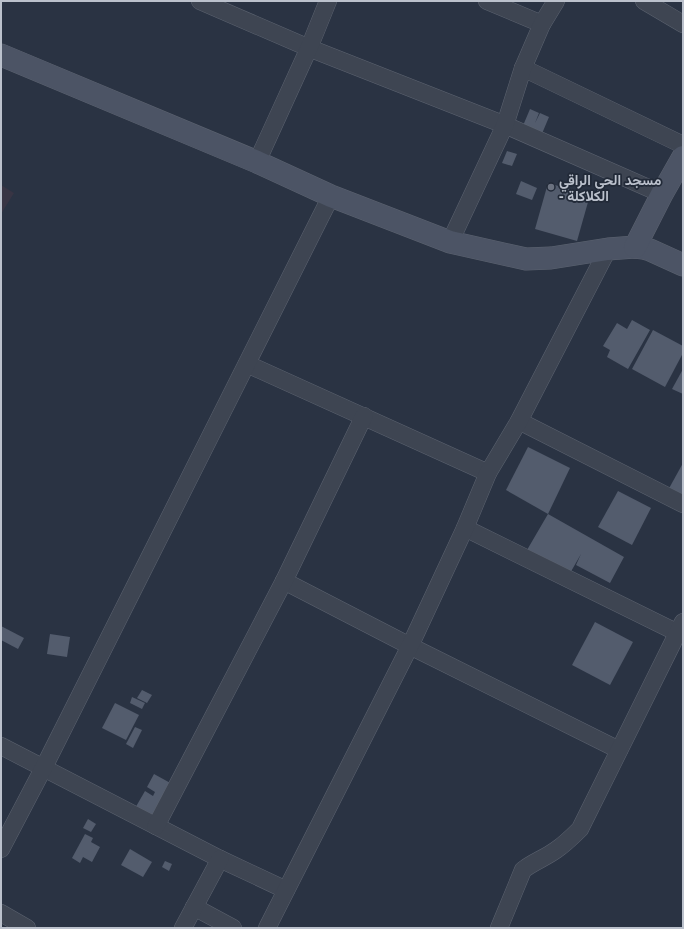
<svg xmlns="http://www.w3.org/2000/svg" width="684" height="929" viewBox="0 0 684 929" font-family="'Open Sans',Vazirmatn,sans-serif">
<rect width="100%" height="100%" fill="#2a3343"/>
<polygon fill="#383544" points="1,185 14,193 1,214"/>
<g fill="#535c6d">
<polygon points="530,109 539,113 535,123 540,113 549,117 541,136 522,128"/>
<polygon points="507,151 517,154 512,166 502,163"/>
<polygon points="521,181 537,188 532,200 516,194"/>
<polygon points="548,183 590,195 577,241 535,229"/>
<polygon points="632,320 650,330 628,369 607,357 610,350 603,346 617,323 627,329"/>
<polygon points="653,330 683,346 683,353 665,387 632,369"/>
<polygon points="683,369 683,394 672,389"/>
<polygon points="528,447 570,468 548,514 506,490"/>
<polygon points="683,463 683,500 667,492"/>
<polygon points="618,491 651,508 632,545 598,527"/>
<polygon points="548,514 624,557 610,583 576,565 581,554 569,575 527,550"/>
<polygon points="595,622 633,642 610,685 572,665"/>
<polygon points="1,626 24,638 18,649 1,640"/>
<polygon points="50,634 70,637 67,657 47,654"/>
<polygon points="142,690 152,695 147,703 137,698"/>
<polygon points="132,697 145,703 142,709 130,703"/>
<polygon points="115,703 139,715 126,740 102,728"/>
<polygon points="135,727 142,730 133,748 126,744"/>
<polygon points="154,774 174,785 154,822 134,810 145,791 153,796 155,792 147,787"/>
<polygon points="88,819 96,824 91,832 83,828"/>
<polygon points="85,834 93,838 91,842 100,847 92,862 83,857 80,863 72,858"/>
<polygon points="130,849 152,862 143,877 121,865"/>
<polygon points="165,861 172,864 169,871 162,867"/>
</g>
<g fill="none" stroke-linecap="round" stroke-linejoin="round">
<g stroke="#5c6370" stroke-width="18">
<g id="street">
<polyline points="200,1 309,48 505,125 662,194"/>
<polyline points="487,1 542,24"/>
<polyline points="644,1 683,24"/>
<polyline points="523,68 683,145"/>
<polyline points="257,162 309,48 328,1"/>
<polyline points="450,242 505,125 523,68 542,24 556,1"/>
<polyline points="247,364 488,473"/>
<polyline points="519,421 683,504"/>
<polyline points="465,528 678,633"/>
<polyline points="284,581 410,646 619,750"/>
<polyline points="1,746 220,859 286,890"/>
<polyline points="156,826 284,581 364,416"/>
<polyline points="1,849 44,767 331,196"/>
<polyline points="194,907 233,928"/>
<polyline points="1,913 27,928"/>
<polyline points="183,928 220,859"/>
<polyline points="267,928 410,646 465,528 488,473 519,421 608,249"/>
<path d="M 499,928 L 523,870 C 533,862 545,858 556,850 C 565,844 572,837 580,829 L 683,622"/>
</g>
</g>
<g stroke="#5c6370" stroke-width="23">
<g id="secondary">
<polyline points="1,55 257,162 331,196 450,242 526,259 551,258 608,249 635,247 643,248 650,250 683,265"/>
<polyline points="635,247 662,194 683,157"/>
</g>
</g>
<use href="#street" stroke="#3e4552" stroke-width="17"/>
<use href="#secondary" stroke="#4c5465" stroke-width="22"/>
</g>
<circle fill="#6b7280" stroke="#222a38" stroke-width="1.5" cx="551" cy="187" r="4"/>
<g text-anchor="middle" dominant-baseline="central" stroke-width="3.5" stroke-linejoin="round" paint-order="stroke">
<g font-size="14" font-weight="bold" fill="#bbc1cc" stroke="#222a38" text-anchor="start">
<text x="559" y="179">مسجد الحي الراقي<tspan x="559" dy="16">- الكلاكلة</tspan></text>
</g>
</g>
<rect width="684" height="929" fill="none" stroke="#bbc1cc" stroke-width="4"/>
</svg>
